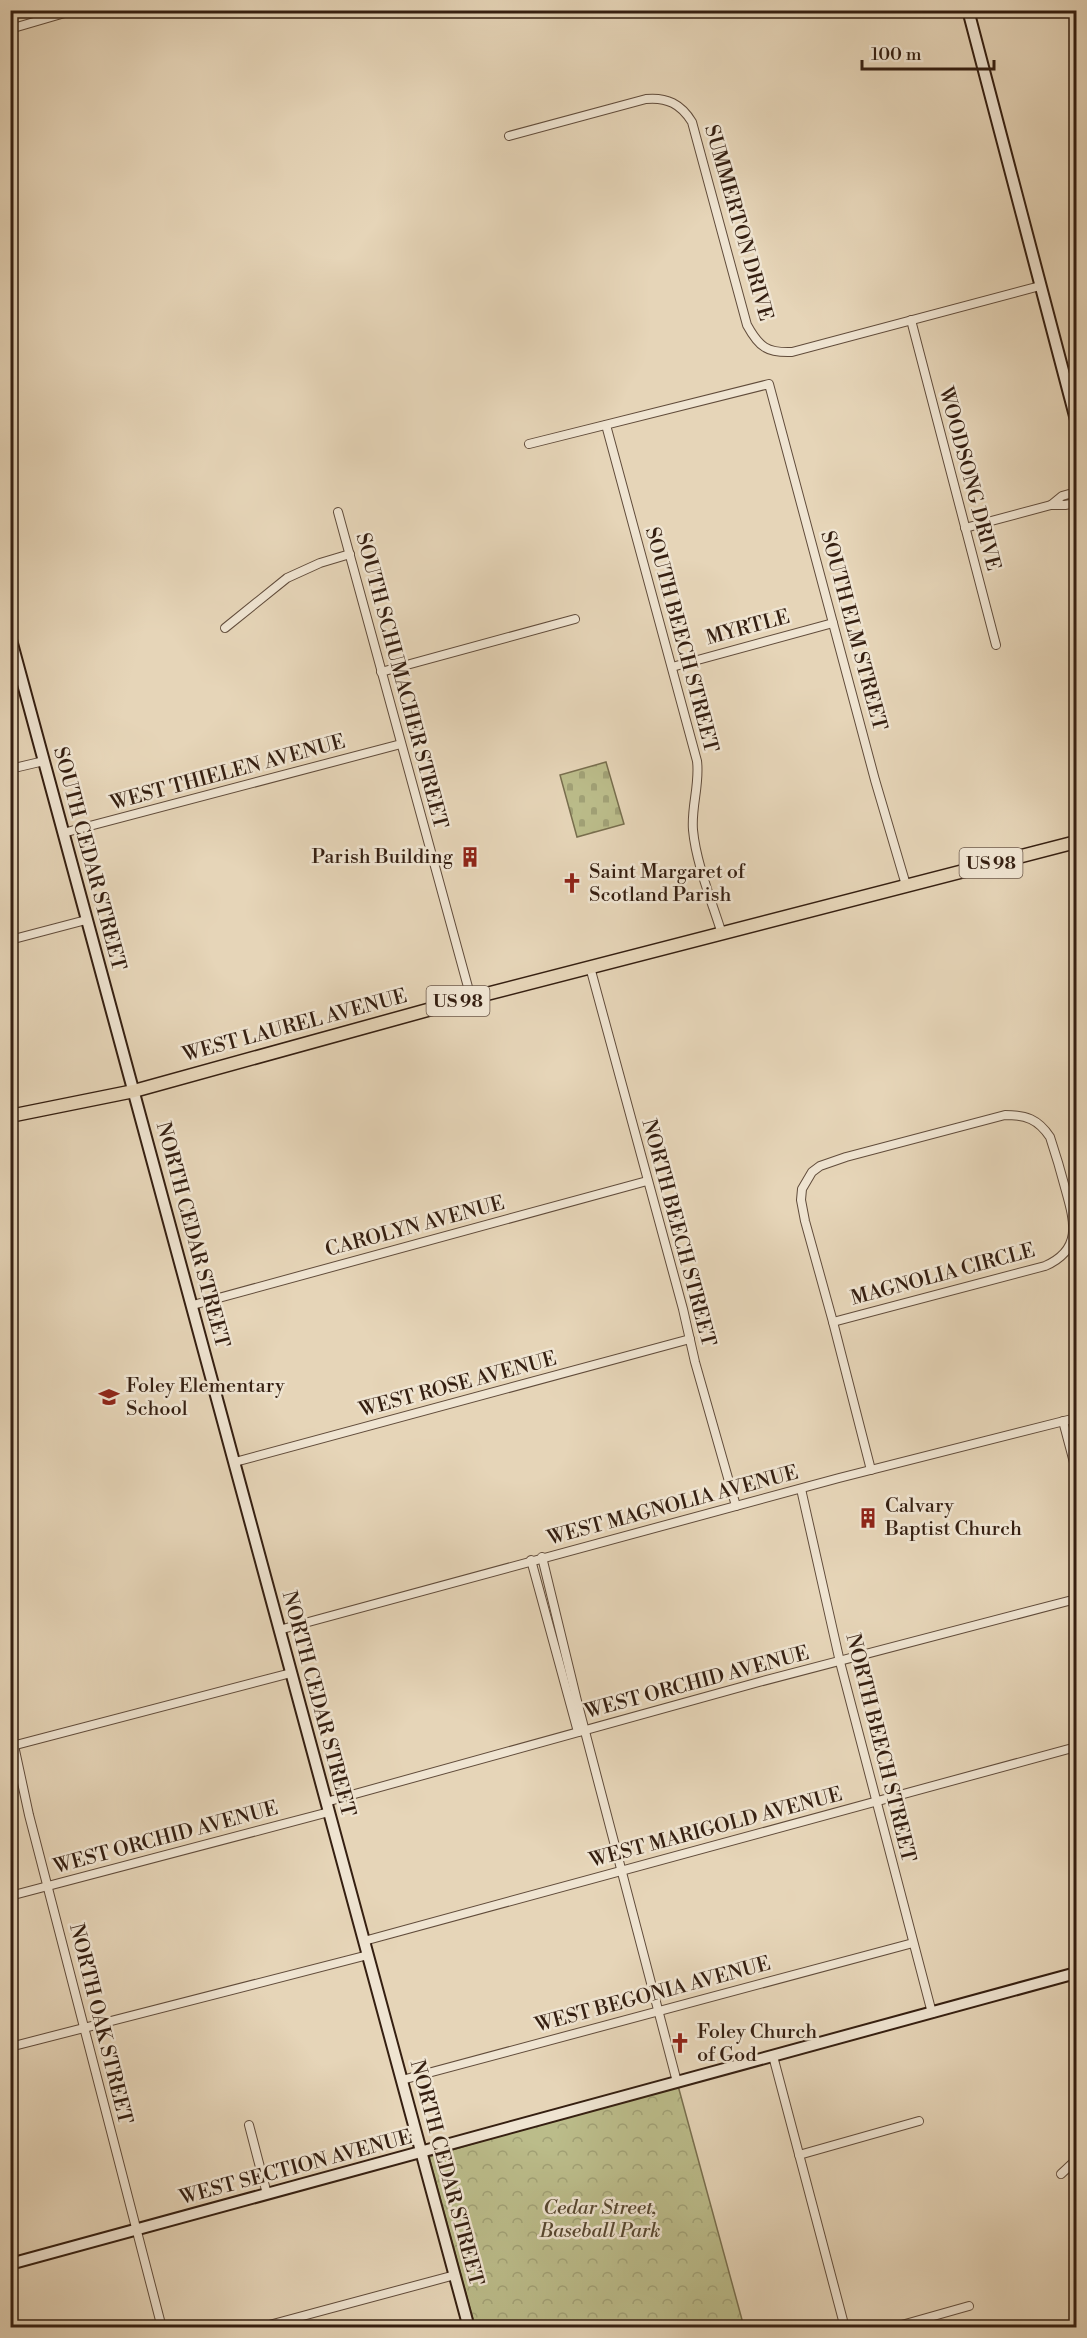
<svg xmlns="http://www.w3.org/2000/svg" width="1087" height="2338" viewBox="0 0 1087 2338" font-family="'Libre Bodoni',serif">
<defs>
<pattern id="forest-crowns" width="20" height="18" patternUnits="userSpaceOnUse" patternTransform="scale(1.5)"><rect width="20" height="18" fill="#bbbc8a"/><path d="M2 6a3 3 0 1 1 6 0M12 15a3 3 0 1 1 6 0" fill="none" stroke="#a1a176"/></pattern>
<pattern id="cemetery-stones" width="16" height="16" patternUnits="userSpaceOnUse" patternTransform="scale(1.5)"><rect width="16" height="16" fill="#bbbc8a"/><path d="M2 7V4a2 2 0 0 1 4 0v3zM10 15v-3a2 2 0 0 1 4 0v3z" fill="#a1a176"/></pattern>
</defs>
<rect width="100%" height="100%" fill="#e6d5b8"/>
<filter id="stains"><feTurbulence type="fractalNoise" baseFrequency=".00333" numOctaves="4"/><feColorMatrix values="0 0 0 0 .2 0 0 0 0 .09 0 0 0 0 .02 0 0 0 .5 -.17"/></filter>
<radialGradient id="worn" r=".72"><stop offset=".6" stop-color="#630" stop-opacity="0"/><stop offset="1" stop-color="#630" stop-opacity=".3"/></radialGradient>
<polygon fill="url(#forest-crowns)" stroke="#786e4e" stroke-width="1.5" points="677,2082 744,2327 475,2327 429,2157"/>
<polygon fill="url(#cemetery-stones)" stroke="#786e4e" stroke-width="1.5" points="606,762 624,824 577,837 560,775"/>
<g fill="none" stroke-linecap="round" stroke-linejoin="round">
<g stroke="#614c3b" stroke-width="10">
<g id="street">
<polyline points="10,29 75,10"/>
<path d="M 509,136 L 646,99 C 667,97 681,104 692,122 L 747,325 C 759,347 767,353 792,352 L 1040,286"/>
<polyline points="911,320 996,645"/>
<path d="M 606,425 L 697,761 C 700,784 691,807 693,830 C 696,863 712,902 722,934"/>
<polyline points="529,444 769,384 875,780 906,885"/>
<polyline points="1076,492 1062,496 1051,505 1065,505 1076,503"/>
<polyline points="338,512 471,998"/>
<polyline points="965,528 1051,505"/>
<polyline points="225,628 287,578 320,563 350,554"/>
<polyline points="672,667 833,623"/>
<polyline points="381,672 575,619"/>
<polyline points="10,769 44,761"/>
<polyline points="63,833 401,744"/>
<polyline points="10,940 86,920"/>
<polyline points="590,967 683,1309 695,1362 736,1506"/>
<path d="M 1005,1115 C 1026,1115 1038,1119 1050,1137 C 1056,1155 1061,1172 1066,1191 C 1075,1223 1082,1250 1045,1266 L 833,1322 L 805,1221 L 801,1200 L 802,1189 L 812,1172 L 820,1166 L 846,1157 Z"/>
<polyline points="193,1305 647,1181"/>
<polyline points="833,1322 871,1470"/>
<polyline points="1063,1421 1076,1470"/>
<polyline points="235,1462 690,1339"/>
<polyline points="801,1489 840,1662 932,2013"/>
<polyline points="542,1557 577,1701 677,2082"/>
<polyline points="531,1560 578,1732"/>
<polyline points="279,1630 839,1478 1076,1418"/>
<polyline points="10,1727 29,1815 162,2328"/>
<polyline points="12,1746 291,1673"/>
<polyline points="326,1802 759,1682 1076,1599"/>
<polyline points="10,1896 329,1812"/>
<polyline points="364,1941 1076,1747"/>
<polyline points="10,2047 368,1955"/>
<polyline points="773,2056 845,2328"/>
<polyline points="402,2080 913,1943"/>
<polyline points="249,2125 267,2194"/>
<polyline points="799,2155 919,2121"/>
<polyline points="1061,2174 1076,2160"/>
<polyline points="258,2328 455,2275"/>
<polyline points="891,2328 969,2306"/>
</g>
</g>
<g stroke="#351f11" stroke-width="14">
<g id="secondary">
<polyline points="968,10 1076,420"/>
<polyline points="10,636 469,2328"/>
<polyline points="10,2264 1076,1973"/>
</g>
</g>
<g stroke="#351f11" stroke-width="15">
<polyline id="primary" points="10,1116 134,1091 471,998 1076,842"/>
</g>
<use href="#street" stroke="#efe4d1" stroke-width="8"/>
<use href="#secondary" stroke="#efe4d1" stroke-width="10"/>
<use href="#primary" stroke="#e6d5b8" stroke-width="12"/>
</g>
<defs>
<g id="building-bare" transform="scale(1.62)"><path d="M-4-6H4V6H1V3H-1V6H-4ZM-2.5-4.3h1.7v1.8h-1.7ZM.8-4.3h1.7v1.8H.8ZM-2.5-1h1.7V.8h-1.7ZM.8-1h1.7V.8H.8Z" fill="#8f2418" stroke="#efe4d1" stroke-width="2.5" paint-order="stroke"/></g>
<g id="church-bare" transform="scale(1.62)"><path d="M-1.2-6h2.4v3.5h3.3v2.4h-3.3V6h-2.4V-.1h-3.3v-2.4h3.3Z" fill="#8f2418" stroke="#efe4d1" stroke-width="2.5" paint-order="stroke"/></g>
<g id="school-bare" transform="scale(1.62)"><path d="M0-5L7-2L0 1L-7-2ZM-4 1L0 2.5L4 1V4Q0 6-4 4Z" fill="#8f2418" stroke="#efe4d1" stroke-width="2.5" paint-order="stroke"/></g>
</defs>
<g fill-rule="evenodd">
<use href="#building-bare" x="470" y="857"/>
<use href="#church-bare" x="572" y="883"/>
<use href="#school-bare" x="109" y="1397"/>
<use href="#building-bare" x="868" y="1518"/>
<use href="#church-bare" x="680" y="2043"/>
</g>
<g text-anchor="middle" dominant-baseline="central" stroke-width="5" stroke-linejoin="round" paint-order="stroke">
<g fill="#efe4d1" stroke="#6d5a4b" stroke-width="1.5">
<rect x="959.5" y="848" width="63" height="30" rx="4.5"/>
<rect x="426.5" y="986" width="63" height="30" rx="4.5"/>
</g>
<g font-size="18" font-weight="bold" fill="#351f11">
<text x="991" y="863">US 98</text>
<text x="458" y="1001">US 98</text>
</g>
<g font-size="20" fill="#351f11" stroke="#efe4d1">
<text transform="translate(738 223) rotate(74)">SUMMERTON DRIVE</text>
<text transform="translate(969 479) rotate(75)">WOODSONG DRIVE</text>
<text transform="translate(748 628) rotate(-15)">MYRTLE</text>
<text transform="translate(853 631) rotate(75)">SOUTH ELM STREET</text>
<text transform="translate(681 640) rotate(75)">SOUTH BEECH STREET</text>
<text transform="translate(401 681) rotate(75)">SOUTH SCHUMACHER STREET</text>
<text transform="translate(228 773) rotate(-15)">WEST THIELEN AVENUE</text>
<text transform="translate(89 859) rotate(75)">SOUTH CEDAR STREET</text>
<text transform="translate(295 1026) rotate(-15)">WEST LAUREL AVENUE</text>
<text transform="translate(415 1227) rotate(-15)">CAROLYN AVENUE</text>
<text transform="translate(678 1233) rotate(75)">NORTH BEECH STREET</text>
<text transform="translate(192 1235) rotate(75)">NORTH CEDAR STREET</text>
<text transform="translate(943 1275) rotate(-15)">MAGNOLIA CIRCLE</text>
<text transform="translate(458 1385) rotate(-15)">WEST ROSE AVENUE</text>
<text transform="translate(673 1506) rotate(-15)">WEST MAGNOLIA AVENUE</text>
<text transform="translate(697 1683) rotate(-15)">WEST ORCHID AVENUE</text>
<text transform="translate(318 1704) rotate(75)">NORTH CEDAR STREET</text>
<text transform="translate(880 1748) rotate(76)">NORTH BEECH STREET</text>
<text transform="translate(716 1828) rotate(-15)">WEST MARIGOLD AVENUE</text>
<text transform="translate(166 1838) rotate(-15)">WEST ORCHID AVENUE</text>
<text transform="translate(653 1995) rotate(-15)">WEST BEGONIA AVENUE</text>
<text transform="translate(100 2024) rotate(76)">NORTH OAK STREET</text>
<text transform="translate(296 2168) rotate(-15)">WEST SECTION AVENUE</text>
<text transform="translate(446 2173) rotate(75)">NORTH CEDAR STREET</text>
</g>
<g font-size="20" fill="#351f11" stroke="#efe4d1" text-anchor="start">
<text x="453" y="857" text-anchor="end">Parish Building</text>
<text x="589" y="872">Saint Margaret of<tspan x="589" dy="23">Scotland Parish</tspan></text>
<text x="126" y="1386">Foley Elementary<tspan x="126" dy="23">School</tspan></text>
<text x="885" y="1506">Calvary<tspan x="885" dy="23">Baptist Church</tspan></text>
<text x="697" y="2032">Foley Church<tspan x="697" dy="23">of God</tspan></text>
</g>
<g font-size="20" font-style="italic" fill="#56462f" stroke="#efe4d1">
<text x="600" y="2208">Cedar Street,<tspan x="600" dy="23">Baseball Park</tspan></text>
</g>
</g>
<rect width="1087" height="2338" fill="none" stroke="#e6d5b8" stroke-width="36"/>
<rect x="12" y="12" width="1063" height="2314" fill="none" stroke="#351f11" stroke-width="3"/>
<rect x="18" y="18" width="1051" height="2302" fill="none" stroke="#351f11" stroke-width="1.5"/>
<path d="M862 60v9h132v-9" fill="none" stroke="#351f11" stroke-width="3"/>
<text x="871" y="60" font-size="18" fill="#351f11" stroke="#efe4d1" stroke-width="4.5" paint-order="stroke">100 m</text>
<rect width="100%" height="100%" filter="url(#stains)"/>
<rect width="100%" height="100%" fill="url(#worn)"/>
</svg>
